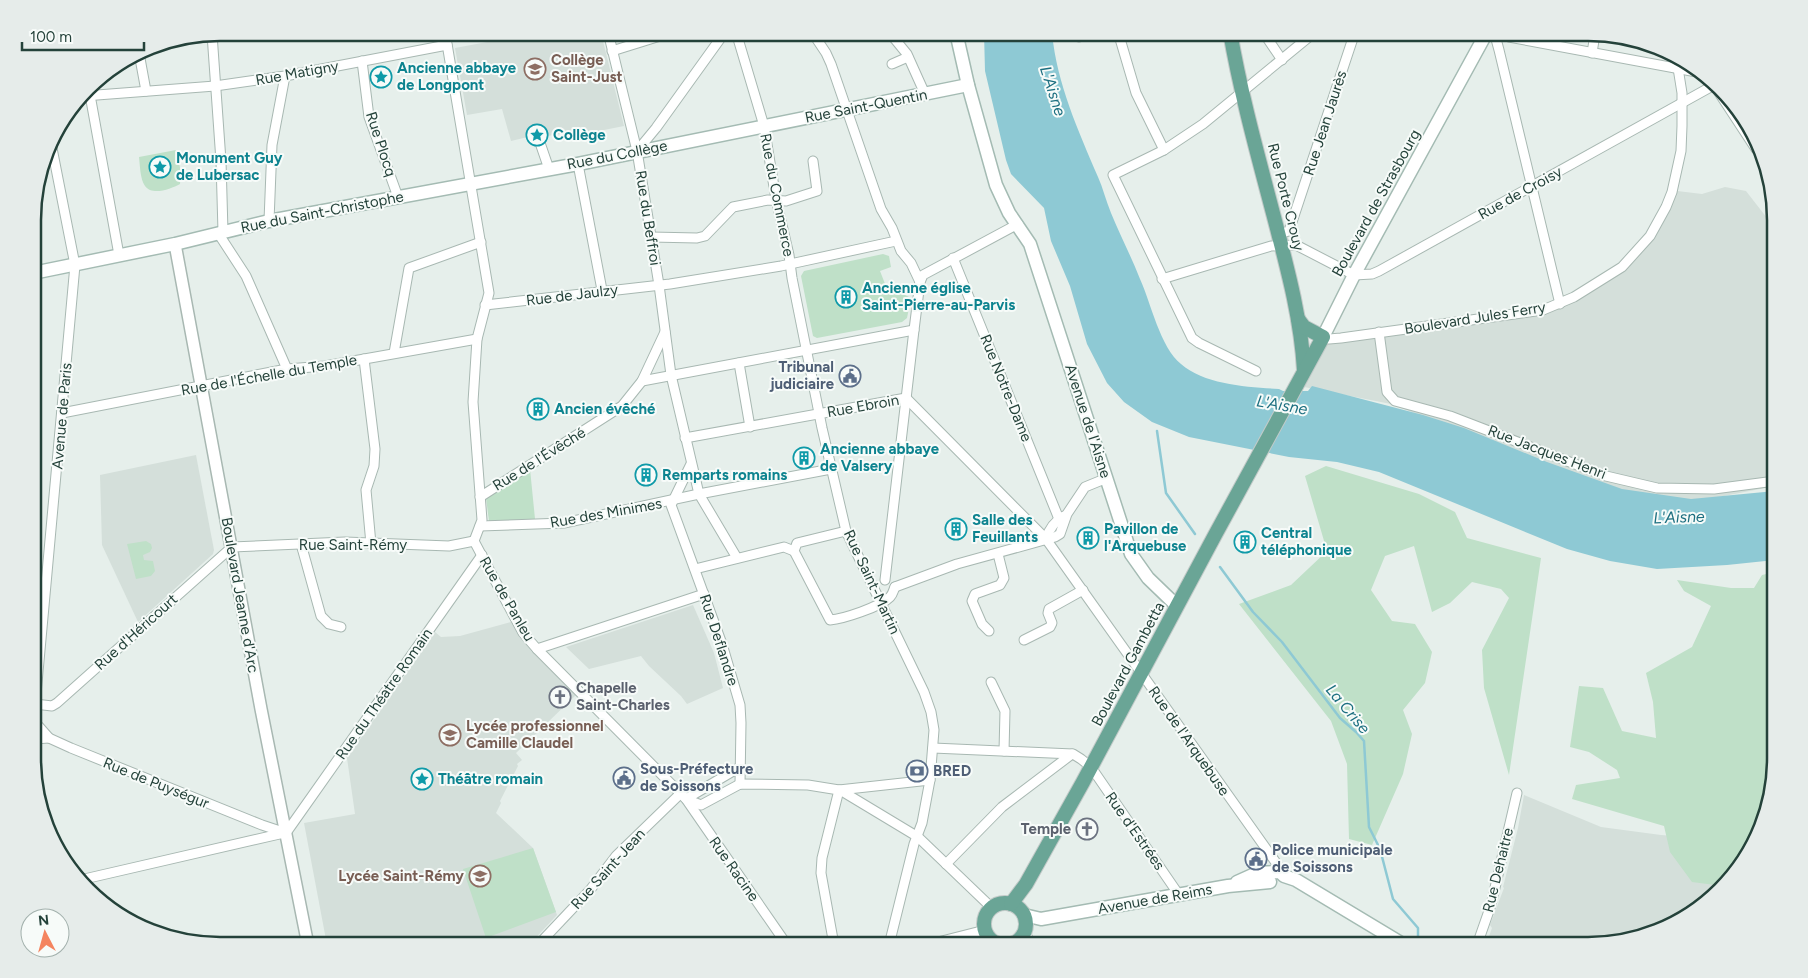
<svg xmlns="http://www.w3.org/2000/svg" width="1808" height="978" viewBox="0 0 1808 978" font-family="Figtree,sans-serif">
<rect width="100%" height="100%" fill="#e6efeb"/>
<g fill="#d4dfda">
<polygon points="536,33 601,33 624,126 574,136 573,132 541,137 540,134 511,141 502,109 467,115 455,48"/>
<polygon points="1725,187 1746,191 1774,227 1775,486 1658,509 1391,404 1299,386 1325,342 1541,307 1590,289 1645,245 1669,190 1702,194"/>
<polygon points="196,455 214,550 213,554 138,622 102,545 100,475"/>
<polygon points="693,605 714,653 723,688 687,704 681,696 649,666 641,656 589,669 566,647"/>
<polygon points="511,622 519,637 576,695 516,753 522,760 517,764 518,766 500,801 501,803 496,813 533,848 557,915 529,945 327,945 304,823 355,814 347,758 435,632 441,637 460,636"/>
<polygon points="1524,795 1601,827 1661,835 1739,841 1744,859 1729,882 1692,914 1648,936 1600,945 1579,939 1577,945 1486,945 1492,928 1490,925 1504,888 1503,887 1518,828"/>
</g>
<g fill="#bfe0c8">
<path d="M 176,150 L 181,172 L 180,184 C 171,189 152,196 145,186 C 140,179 140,165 139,157 Z"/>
<polygon points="883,254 889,256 891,267 880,271 889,294 900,289 903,294 911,298 907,318 902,322 817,338 813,336 801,276 804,271"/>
<polygon points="1326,466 1419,494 1455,512 1467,538 1541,558 1509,775 1484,688 1482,650 1509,598 1501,589 1472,582 1450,603 1432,612 1414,546 1385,556 1371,590 1392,621 1415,624 1432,652 1425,683 1403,710 1412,734 1403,774 1372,845 1349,839 1347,764 1331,721 1239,604 1291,585 1327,551 1305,476"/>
<polygon points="530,469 535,519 489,521 486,498"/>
<polygon points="146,541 151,544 152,548 150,552 143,555 144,560 153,561 155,571 151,576 136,579 127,544"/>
<polygon points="1775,572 1775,758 1756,841 1732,876 1715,885 1692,882 1670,852 1664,826 1572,799 1576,785 1620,778 1617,770 1589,752 1570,747 1579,686 1603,688 1622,731 1656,738 1653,702 1646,673 1692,647 1711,606 1684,591 1677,580 1731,588 1754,588 1762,575"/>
<polygon points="533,848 556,912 486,938 463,869"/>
</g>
<path fill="#8ec9d4" d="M 984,33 L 1052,33 C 1057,84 1078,130 1098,177 C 1103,188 1106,201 1111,213 C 1120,235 1131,256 1140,279 C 1151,303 1160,347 1181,364 C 1205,385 1248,387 1279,389 L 1283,391 L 1308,391 L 1312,386 L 1423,415 L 1464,428 L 1547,462 L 1622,489 L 1691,499 L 1775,491 L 1775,560 L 1727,565 L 1657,569 L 1610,561 L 1567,549 L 1379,472 L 1337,462 L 1289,457 L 1189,437 L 1152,422 L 1124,402 L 1107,383 L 1087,344 L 1070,286 L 1051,241 L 1044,208 L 1011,174 L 1006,160 L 985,71 Z"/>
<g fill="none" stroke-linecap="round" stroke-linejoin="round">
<g stroke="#8ec9d4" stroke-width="2.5">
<polyline points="1157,431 1166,493 1195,534"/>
<polyline points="1220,567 1253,612 1282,642 1340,718 1356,732 1364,741 1369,827 1380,849 1393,899 1418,928 1418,939 1415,945"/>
</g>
<g stroke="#a8b8b2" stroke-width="11">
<g id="minor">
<polyline points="445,32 489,293 477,339 473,402 482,520 474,541 523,633 537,649 686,799 787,945"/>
<polyline points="608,32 637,151 659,285 671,375 699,494 737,558"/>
<polyline points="736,32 764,126 776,199 789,255 792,278 822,428 846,531 924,692 931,712 934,730 930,780 922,823 914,844 889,945"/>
<polyline points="812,32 826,53 831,64 881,209 892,228 901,251 911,263 920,282"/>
<polyline points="889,32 907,54 925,94"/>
<polyline points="1076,32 1079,37 1095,32"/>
<polyline points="1118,32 1136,93 1164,150"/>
<polyline points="1263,32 1282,60"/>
<polyline points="1489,32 1496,39 1499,50 1560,304"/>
<polyline points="1493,32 1509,37 1702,73"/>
<polyline points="212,34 221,161 223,232"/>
<polyline points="186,39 212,37 222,32"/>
<polyline points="612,51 673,32"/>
<polyline points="139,53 146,91"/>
<polyline points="1592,53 1595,34"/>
<polyline points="362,61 369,117 398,197"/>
<polyline points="892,64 908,57"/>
<polyline points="1714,85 1756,149"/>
<polyline points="90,95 119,255"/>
<polyline points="84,96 215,86 285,76 447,45"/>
<polyline points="538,137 549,169"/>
<polyline points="637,151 656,128 725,32"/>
<polyline points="578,164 602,290"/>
<polyline points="269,221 272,145 285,76"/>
<polyline points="218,233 246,276 287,369"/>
<polyline points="1278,234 1289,231 1355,32"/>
<polyline points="651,237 697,238 705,236 733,207 768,200 786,201 817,191 813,161"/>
<polyline points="953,258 1059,519"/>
<polyline points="1162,279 1271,246 1296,245 1354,275 1372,274 1379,271 1716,84"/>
<polyline points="485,305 670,284 781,266 896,241"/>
<polyline points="1379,332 1387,392 1395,401 1450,416 1606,476 1657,488 1714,489 1775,481"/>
<polyline points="1323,337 1329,339 1341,338 1543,310 1574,297 1622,267 1650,236 1666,207 1672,192 1681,151 1682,126 1682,93 1678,68"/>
<polyline points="394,353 409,268 481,242"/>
<polyline points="364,359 375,449 374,466 366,490 371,544"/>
<polyline points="739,363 750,427"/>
<polyline points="1256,371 1199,343 1192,338 1113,175 1164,150 1203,124 1315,32"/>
<polyline points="642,381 914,330"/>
<polyline points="906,398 1046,539 1277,864 1278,871"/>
<polyline points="62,413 287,369 325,366 477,339"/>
<polyline points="685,438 906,398"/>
<polyline points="691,464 671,505 722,644 740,705 741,723 740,784"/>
<polyline points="480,497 622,406 642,381 665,332"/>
<polyline points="480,526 564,523 699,494 831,469"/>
<path d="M 1046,539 C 1049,529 1055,521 1064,516"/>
<polyline points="301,544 321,616 329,624 341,627"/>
<path d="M 794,551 L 830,620 C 843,619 880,607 890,597 C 893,594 893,591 895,587"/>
<polyline points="794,551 797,543 846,531"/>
<polyline points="695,569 784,547 794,551"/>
<polyline points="885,580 914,330 920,282 923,275 1018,224"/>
<polyline points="895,587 957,564 1055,537 1060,534 1067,514 1085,487 1107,478"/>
<polyline points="989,631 982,624 972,601 975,594 1000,585 1004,578 998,554"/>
<polyline points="1024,640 1050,627 1052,623 1048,613 1049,609 1083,590"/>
<polyline points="537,649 704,594"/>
<polyline points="991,682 1005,711 1004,751"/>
<polyline points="35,704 52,706 57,703 232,547 345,542 449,546 474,541"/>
<polyline points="34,716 75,265 51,143"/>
<polyline points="34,721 49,738 71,748 262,825 286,833"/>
<polyline points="34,739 49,738"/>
<polyline points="933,748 1073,754 1081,759 1091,767 1179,895"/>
<polyline points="840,790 918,837 992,908"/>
<polyline points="686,799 740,767"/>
<polyline points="688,800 701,805 740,784 808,785 839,790 930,780"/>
<polyline points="286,833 482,555"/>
<polyline points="946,864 1002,807 1072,754"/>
<polyline points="80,880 284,833"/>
<polyline points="1025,932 1031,945"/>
<polyline points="1015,943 1018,945"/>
<polyline points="538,945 590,890 616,856 680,794"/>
<polyline points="834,945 821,873 822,858 839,790"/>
<polyline points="926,945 985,930"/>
<polyline points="1477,945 1491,905 1517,793"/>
</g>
</g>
<g stroke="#a8b8b2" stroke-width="14">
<polyline id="tertiary" points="175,244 261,709 308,945"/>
</g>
<g stroke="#a4bbb3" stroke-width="15">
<g id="secondary">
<polyline points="956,32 968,85 996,185 1009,213 1030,244 1131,554 1148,578 1177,606"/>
<polyline points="33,273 175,244 269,221 578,164 968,85"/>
<polyline points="1323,337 1354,275 1487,32"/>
<polyline points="1237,882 1257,873 1280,872 1284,876 1296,880 1404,945"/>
<polyline points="1024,915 1041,919 1228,886 1270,882"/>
</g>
</g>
<g stroke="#c2cac8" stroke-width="16">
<g id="primary">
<path d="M 1230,32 C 1241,95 1258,156 1274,217 C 1287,267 1301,318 1304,370"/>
<circle cx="1005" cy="924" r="21"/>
<polyline points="1011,904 1026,884 1083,782 1215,535 1323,337 1304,327 1298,319"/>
</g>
</g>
<use href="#minor" stroke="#fff" stroke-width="9"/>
<use href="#tertiary" stroke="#fff" stroke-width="11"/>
<use href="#secondary" stroke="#fff" stroke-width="12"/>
<use href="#primary" stroke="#6aa596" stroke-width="14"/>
</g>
<defs>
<g id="school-ring" transform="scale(1.125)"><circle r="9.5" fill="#f7fbf9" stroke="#8d6e63" stroke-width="1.5"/><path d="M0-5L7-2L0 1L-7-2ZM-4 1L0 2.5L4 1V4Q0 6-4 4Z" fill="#8d6e63"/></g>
<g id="sight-ring" transform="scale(1.125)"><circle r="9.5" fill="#f7fbf9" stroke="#0f9aa8" stroke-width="1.5"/><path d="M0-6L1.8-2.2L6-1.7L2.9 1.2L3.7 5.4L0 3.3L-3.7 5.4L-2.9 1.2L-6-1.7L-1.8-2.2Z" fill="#0f9aa8"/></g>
<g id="building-ring" transform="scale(1.125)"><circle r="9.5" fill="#f7fbf9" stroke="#0f9aa8" stroke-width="1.5"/><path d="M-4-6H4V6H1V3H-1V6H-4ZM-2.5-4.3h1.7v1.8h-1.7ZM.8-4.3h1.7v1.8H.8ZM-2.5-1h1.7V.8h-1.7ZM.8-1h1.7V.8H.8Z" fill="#0f9aa8"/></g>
<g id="civic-ring" transform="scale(1.125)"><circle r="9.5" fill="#f7fbf9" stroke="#5c6f8a" stroke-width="1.5"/><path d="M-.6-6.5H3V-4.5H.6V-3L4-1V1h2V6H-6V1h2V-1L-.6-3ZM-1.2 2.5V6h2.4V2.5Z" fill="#5c6f8a"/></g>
<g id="church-ring" transform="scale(1.125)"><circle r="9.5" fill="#f7fbf9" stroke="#6b7280" stroke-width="1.5"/><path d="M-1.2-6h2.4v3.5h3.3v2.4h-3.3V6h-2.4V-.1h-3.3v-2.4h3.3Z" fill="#6b7280"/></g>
<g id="bank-ring" transform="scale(1.125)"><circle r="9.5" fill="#f7fbf9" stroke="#5c6f8a" stroke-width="1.5"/><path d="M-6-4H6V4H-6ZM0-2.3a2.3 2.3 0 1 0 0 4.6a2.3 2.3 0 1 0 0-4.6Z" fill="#5c6f8a"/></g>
</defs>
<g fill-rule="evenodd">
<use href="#school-ring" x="535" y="69"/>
<use href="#sight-ring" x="381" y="77"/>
<use href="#sight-ring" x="537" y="135"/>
<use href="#sight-ring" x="160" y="167"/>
<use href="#building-ring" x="846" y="297"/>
<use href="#civic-ring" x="850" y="376"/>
<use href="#building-ring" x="538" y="409"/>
<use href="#building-ring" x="804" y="458"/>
<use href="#building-ring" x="646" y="475"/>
<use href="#building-ring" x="956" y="529"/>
<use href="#building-ring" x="1088" y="538"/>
<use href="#building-ring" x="1245" y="542"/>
<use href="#church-ring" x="560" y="697"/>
<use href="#school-ring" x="450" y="735"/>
<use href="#bank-ring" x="917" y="771"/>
<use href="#civic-ring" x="624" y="778"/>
<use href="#sight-ring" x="422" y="779"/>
<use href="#church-ring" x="1087" y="829"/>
<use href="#civic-ring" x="1256" y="859"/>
<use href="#school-ring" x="480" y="876"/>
</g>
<g text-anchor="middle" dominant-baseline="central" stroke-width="4" stroke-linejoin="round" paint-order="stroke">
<g font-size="15" font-weight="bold" fill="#785e54" stroke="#f7fbf9" text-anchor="start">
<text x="551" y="60">Collège<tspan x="551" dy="17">Saint-Just</tspan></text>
<text x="466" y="726">Lycée professionnel<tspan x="466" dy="17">Camille Claudel</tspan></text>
<text x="464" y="876" text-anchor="end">Lycée Saint-Rémy</text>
</g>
<g font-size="15" font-weight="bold" fill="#0d838f" stroke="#f7fbf9" text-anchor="start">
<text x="397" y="68">Ancienne abbaye<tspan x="397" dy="17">de Longpont</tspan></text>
<text x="553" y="135">Collège</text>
<text x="176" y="158">Monument Guy<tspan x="176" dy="17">de Lubersac</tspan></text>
<text x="862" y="288">Ancienne église<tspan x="862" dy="17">Saint-Pierre-au-Parvis</tspan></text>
<text x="554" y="409">Ancien évêché</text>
<text x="820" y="449">Ancienne abbaye<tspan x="820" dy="17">de Valsery</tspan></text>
<text x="662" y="475">Remparts romains</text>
<text x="972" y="520">Salle des<tspan x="972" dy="17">Feuillants</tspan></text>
<text x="1104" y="529">Pavillon de<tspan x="1104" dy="17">l'Arquebuse</tspan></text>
<text x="1261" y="533">Central<tspan x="1261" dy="17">téléphonique</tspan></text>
<text x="438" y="779">Théâtre romain</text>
</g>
<g font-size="15" fill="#24423a" stroke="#f7fbf9">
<text transform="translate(297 73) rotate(-10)">Rue Matigny</text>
<text transform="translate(866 106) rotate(-11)">Rue Saint-Quentin</text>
<text transform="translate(1325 123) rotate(-72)">Rue Jean Jaurès</text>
<text transform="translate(381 144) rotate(72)">Rue Plocq</text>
<text transform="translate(617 155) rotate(-11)">Rue du Collège</text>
<text transform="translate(1520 193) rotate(-29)">Rue de Croisy</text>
<text transform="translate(777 195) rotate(79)">Rue du Commerce</text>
<text transform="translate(1286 197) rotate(76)">Rue Porte Crouy</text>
<text transform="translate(1376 203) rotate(-61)">Boulevard de Strasbourg</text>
<text transform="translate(322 212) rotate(-11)">Rue du Saint-Christophe</text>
<text transform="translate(648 218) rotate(81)">Rue du Beffroi</text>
<text transform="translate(572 295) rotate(-7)">Rue de Jaulzy</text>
<text transform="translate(1475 318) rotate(-9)">Boulevard Jules Ferry</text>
<text transform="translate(269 375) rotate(-10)">Rue de l'Échelle du Temple</text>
<text transform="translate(1006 388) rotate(68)">Rue Notre-Dame</text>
<text transform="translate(863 406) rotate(-10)">Rue Ebroin</text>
<text transform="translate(62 416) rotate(-85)">Avenue de Paris</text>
<text transform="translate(1088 421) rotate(72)">Avenue de l'Aisne</text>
<text transform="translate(1547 452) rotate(21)">Rue Jacques Henri</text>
<text transform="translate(539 459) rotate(-32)">Rue de l'Évêché</text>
<text transform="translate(606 513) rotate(-10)">Rue des Minimes</text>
<text x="353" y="545">Rue Saint-Rémy</text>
<text transform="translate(872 582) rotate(65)">Rue Saint-Martin</text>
<text transform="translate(240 595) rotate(80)">Boulevard Jeanne d'Arc</text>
<text transform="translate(507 599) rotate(60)">Rue de Panleu</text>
<text transform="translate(136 632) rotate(-42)">Rue d'Héricourt</text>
<text transform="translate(719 640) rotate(72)">Rue Deflandre</text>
<text transform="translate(1128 664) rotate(-62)">Boulevard Gambetta</text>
<text transform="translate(384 694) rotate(-55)">Rue du Théatre Romain</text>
<text transform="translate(1189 741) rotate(55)">Rue de l'Arquebuse</text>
<text transform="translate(156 783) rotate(22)">Rue de Puységur</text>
<text transform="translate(1135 831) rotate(55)">Rue d'Estrées</text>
<text transform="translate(608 869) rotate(-48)">Rue Saint-Jean</text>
<text transform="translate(734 869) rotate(55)">Rue Racine</text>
<text transform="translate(1498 870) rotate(-76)">Rue Dehaitre</text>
<text transform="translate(1155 899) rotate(-10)">Avenue de Reims</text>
</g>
<g font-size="15" font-weight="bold" fill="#4e5e75" stroke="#f7fbf9" text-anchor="start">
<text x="834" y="367" text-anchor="end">Tribunal<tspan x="834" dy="17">judiciaire</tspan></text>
<text x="640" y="769">Sous-Préfecture<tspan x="640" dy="17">de Soissons</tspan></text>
<text x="933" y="771">BRED</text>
<text x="1272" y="850">Police municipale<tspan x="1272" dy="17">de Soissons</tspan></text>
</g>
<g font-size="15" font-weight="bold" fill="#5b616d" stroke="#f7fbf9" text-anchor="start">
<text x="576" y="688">Chapelle<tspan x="576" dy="17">Saint-Charles</tspan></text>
<text x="1071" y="829" text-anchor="end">Temple</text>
</g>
<g font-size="16" font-style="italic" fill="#1c6f80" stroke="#f7fbf9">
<text transform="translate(1053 91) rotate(72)">L'Aisne</text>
<text transform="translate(1282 405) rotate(10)">L'Aisne</text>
<text transform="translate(1679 517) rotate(-2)">L'Aisne</text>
<text transform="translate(1348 709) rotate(50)">La Crise</text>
</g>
</g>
<path d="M0 0H1808V978H0ZM220 41H1588A179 179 0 0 1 1767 220V758A179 179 0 0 1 1588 937H220A179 179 0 0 1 41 758V220A179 179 0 0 1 220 41Z" fill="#e6ecea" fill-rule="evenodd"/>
<path fill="none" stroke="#24423a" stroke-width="2.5" d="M220 41H1588A179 179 0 0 1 1767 220V758A179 179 0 0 1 1588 937H220A179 179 0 0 1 41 758V220A179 179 0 0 1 220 41Z"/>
<g transform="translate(45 933) rotate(354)"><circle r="24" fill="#f7fbf9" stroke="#a3b1ad"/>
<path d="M0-4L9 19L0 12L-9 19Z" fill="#f4845f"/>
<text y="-8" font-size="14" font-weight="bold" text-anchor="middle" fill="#24423a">N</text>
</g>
<path d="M22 42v8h122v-8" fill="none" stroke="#24423a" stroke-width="2.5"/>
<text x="30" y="42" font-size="15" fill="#24423a" stroke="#f7fbf9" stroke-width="4" paint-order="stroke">100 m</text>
</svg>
